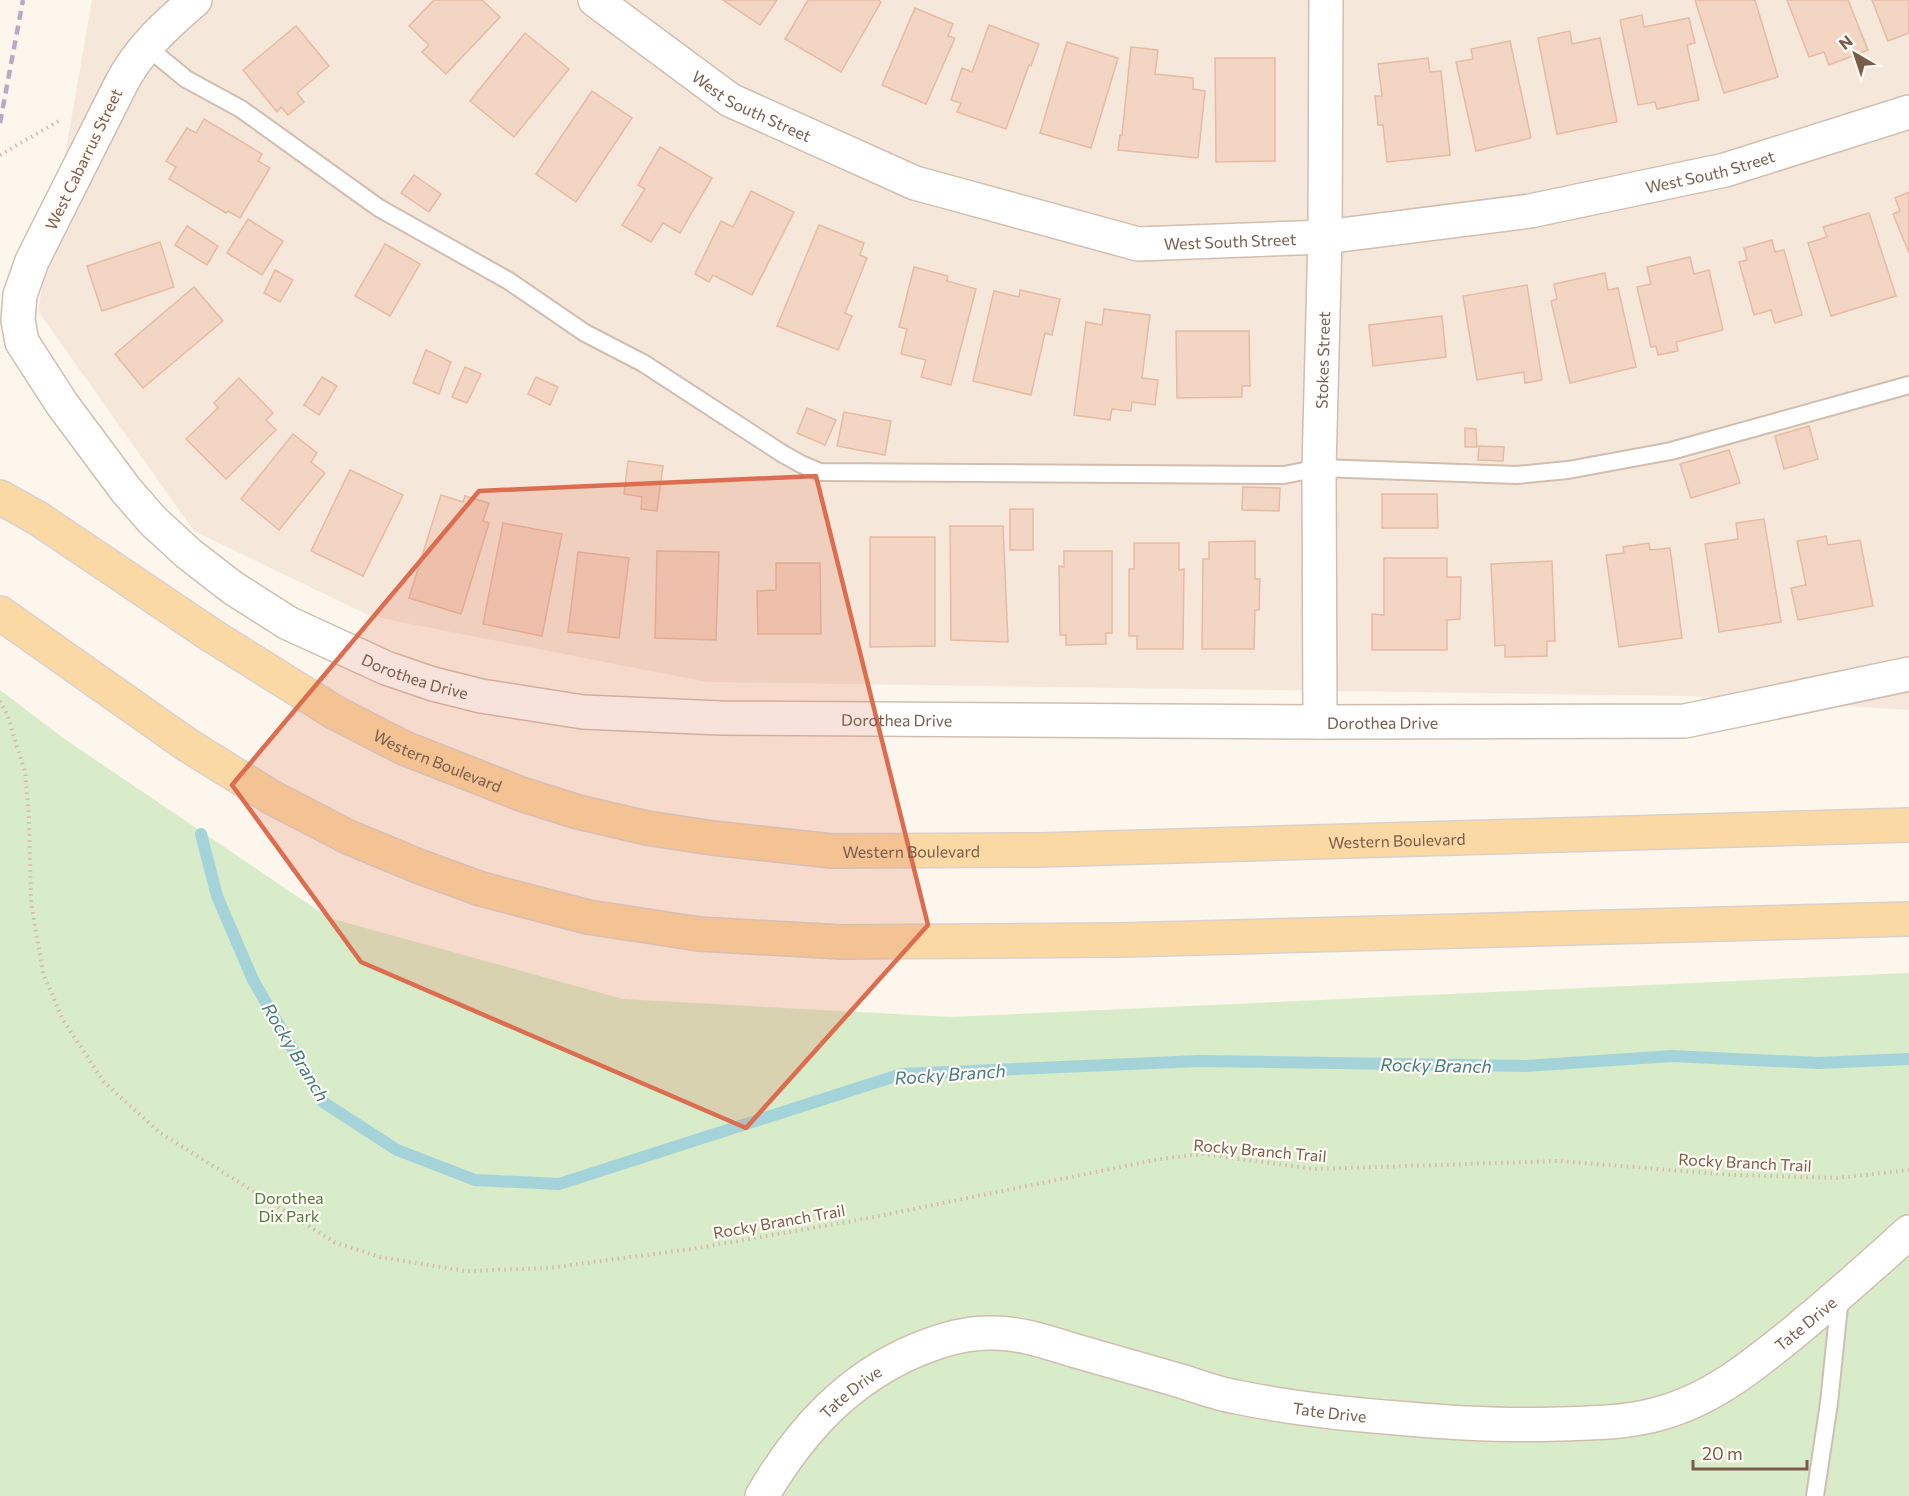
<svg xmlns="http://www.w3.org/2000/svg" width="1909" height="1496" viewBox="0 0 1909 1496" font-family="Commissioner,sans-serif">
<rect width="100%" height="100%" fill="#fdf6ec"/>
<polygon fill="#f5e8da" points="92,0 1909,0 1909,710 1686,696 707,682 370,616 194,531 38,311"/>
<polygon fill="#d8ecc9" points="0,690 63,738 329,918 623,999 951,1017 1909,973 1909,1496 0,1496"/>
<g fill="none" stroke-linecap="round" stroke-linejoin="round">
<polyline stroke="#a5d3da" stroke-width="12" points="201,834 217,896 253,980 323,1102 397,1150 475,1180 559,1184 902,1074 1199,1061 1526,1066 1672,1056 1818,1063 1909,1059"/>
</g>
<g fill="#f3d5c3" stroke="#e6bba3" stroke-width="1.5">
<polygon points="434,0 482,0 500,17 446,74 422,52 429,45 409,26"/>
<polygon points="723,0 777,0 760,25"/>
<polygon points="808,0 878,0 881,2 841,72 785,39"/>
<polygon points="1695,0 1755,0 1778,77 1724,93"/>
<polygon points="1787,0 1848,0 1868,50 1829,65 1824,52 1809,57"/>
<polygon points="1872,0 1909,0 1909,33 1888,41"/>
<polygon points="915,8 953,24 948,36 955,38 926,104 882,85"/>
<polygon points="1642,15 1644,27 1689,18 1695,43 1687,45 1699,100 1657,109 1655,102 1638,105 1620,20"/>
<polygon points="989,25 1039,44 1031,66 1029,65 1006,129 957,112 961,103 951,100 962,68 972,72"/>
<polygon points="296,26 329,66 297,93 304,102 288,115 281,107 277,112 243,70"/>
<polygon points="1570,31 1572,44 1600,38 1617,122 1557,134 1538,38"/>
<polygon points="525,33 569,69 514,137 470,101"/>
<polygon points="1510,41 1531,138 1476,151 1456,62 1473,59 1471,49"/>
<polygon points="1067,42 1118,58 1091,148 1040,133"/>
<polygon points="1131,47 1158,50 1155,74 1193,78 1193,89 1205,91 1198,158 1118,150 1120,135 1122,135"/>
<polygon points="1215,58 1275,58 1275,161 1216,162"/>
<polygon points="1428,58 1430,72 1441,71 1450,155 1387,162 1383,125 1378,125 1375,96 1382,96 1378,64"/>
<polygon points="592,91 632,118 576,202 536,174"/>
<polygon points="204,119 262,154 258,161 270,168 240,218 228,211 226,213 169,179 176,167 166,161 187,128 196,133"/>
<polygon points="660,147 712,178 680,233 663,223 651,242 622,225 645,189 638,185"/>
<polygon points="414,175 441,194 429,212 401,193"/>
<polygon points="751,191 794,212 752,295 713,275 709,282 695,274 721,221 733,227"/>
<polygon points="1909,192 1909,253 1893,214 1900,211 1895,198"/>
<polygon points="1869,213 1896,296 1831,316 1808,243 1827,237 1823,227"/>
<polygon points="248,219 283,241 262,275 227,253"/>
<polygon points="819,225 864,243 860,255 867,258 845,313 852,316 838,350 777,326"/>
<polygon points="187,226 218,246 207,265 175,245"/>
<polygon points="1772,240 1775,252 1784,250 1802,315 1775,323 1771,310 1754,315 1739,262 1747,260 1744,248"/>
<polygon points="160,242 174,287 102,311 87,266"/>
<polygon points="385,244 420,264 390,316 355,296"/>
<polygon points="1690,257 1694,274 1709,270 1723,330 1676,342 1678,351 1658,355 1656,346 1651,347 1637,287 1651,284 1647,267"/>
<polygon points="914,267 948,276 947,281 976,289 951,385 921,377 926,360 901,354 907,329 899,327"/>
<polygon points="275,270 293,280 280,302 264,293"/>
<polygon points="1605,273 1608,290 1618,288 1636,367 1570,383 1551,301 1557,299 1554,284"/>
<polygon points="1527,285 1542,380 1525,383 1524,372 1477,380 1463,296"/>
<polygon points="194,287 223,321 143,388 115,354"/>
<polygon points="1020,290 1060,299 1052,335 1045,333 1031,395 973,381 994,291 1019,297"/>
<polygon points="1104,309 1150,315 1142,378 1158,380 1155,405 1132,402 1131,411 1112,409 1110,420 1074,415 1086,322 1102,325"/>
<polygon points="1442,316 1446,357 1373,366 1369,325"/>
<polygon points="1176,331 1249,331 1250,386 1242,386 1242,397 1177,398"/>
<polygon points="426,350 451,362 439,394 413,383"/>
<polygon points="465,367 481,374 467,403 452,397"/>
<polygon points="322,377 337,386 319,415 304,405"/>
<polygon points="536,377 558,387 550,405 528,394"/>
<polygon points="239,378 273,413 266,420 276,430 226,479 186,439 218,408 214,403"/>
<polygon points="807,408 836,420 825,445 797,433"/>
<polygon points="844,412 891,421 885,455 837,446"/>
<polygon points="1809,426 1818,459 1784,469 1775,436"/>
<polygon points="1465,428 1476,429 1477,447 1465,447"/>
<polygon points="293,434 317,453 311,462 325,473 279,530 241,499"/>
<polygon points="1479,446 1504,447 1503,461 1478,460"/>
<polygon points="1729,450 1740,483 1691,498 1680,464"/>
<polygon points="628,461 663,466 657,511 641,509 642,497 624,494"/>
<polygon points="350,470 403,495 363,576 311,551"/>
<polygon points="1243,487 1280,488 1279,511 1242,510"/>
<polygon points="1382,494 1437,494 1438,528 1382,528"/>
<polygon points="441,495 463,502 465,496 489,503 483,521 489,523 461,614 409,598"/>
<rect x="1010" y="509" width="23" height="41"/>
<polygon points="1764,519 1781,622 1719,632 1705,544 1738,539 1736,523"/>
<polygon points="503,523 562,534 542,636 483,624"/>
<polygon points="950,526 1003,526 1008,642 951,640"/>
<polygon points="1826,536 1828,545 1860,540 1873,606 1798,620 1791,588 1806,585 1797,541"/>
<polygon points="870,537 935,537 935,646 870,647"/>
<polygon points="1255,541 1255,579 1260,579 1259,610 1255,610 1254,649 1202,649 1203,559 1209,559 1209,542"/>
<polygon points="1134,543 1179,543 1179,570 1184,569 1183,649 1137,649 1137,636 1129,636 1129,569 1134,569"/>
<polygon points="1649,543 1650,550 1670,548 1682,638 1619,647 1606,555 1624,553 1623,547"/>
<polygon points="657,551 719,552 716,640 655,638"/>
<polygon points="1064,551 1112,551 1112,633 1106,633 1106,644 1066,645 1066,635 1060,635 1059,566 1064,567"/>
<polygon points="578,552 629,558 619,638 568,632"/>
<polygon points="1384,558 1447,558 1447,577 1461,577 1460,619 1447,620 1447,650 1372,650 1372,614 1384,615"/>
<polygon points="1552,561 1555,641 1547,641 1547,656 1505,657 1505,645 1495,646 1491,564"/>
<polygon points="776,563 820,563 821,634 758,634 757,591 776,590"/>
</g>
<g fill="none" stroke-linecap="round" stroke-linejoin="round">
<g stroke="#d1beb0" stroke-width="20">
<g id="service">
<polyline points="146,46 186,79 241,109 379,208 509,281 585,333 643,363 783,454 801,464 820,472 1284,475 1319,468 1517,475 1568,470 1671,451 1909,385"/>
<polyline points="1815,1496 1829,1403 1840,1296"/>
</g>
</g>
<g stroke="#d1beb0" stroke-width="36">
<g id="minor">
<path id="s1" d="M 195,0 C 166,25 139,49 121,84 L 32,261 L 20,295 L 18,320 L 22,342 L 62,404 L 126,490 L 153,521 L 189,554 L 233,588 L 288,623 L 386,668 L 433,684 L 481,696 L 583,712 L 721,718 L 1320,722 L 1685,721 L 1909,674"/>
<path id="s2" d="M 595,0 L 730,100 L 915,183 L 1138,244 L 1325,237 L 1530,211 L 1725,170 L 1909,112"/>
<path id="s3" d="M 1320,722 L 1319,468 L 1325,237 L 1326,0"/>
<path id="s4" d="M 762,1496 C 800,1431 848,1378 919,1349 C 943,1339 968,1332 994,1333 C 1022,1333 1049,1343 1076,1351 C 1111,1361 1146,1371 1181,1381 C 1200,1387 1218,1394 1237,1397 C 1289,1408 1344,1414 1397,1418 C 1451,1423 1504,1426 1558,1424 C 1590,1423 1623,1423 1654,1415 C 1708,1402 1750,1368 1792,1334 C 1832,1301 1871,1267 1909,1232"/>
</g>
</g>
<g stroke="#dad1cd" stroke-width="36">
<g id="primary">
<path id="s5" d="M 0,497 L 39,519 L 211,635 L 334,712 L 404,748 L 521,794 L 578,812 L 647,828 L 712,838 L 832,851 L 1039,850 L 1909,825"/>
<polyline points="0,613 186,744 271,797 348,837 418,866 481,889 588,917 699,934 841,942 1122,940 1909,919"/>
</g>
</g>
<g stroke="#d9b8a5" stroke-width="4" stroke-dasharray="1.5 4.5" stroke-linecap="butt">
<polyline points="0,155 62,119"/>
<polyline points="0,701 7,714 25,772 29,817 31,902 43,973 63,1020 104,1082 159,1132 334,1242 380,1257 465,1271 548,1268 692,1249 864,1219 1160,1159 1202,1154 1315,1169 1558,1161 1733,1175 1837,1178 1909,1170"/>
</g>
<use href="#service" stroke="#fff" stroke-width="16"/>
<use href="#minor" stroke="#fff" stroke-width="33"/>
<use href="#primary" stroke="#fbd9a5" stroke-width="33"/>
<polyline stroke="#b9a8c9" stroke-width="4.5" stroke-dasharray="9 6" stroke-linecap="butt" points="0,123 23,0"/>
</g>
<path fill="#dc6d51" fill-opacity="0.2" stroke="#dc6d51" stroke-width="4.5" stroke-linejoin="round" d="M 816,476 L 928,925 L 746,1128 L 361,962 L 232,785 L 479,491 Z"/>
<g text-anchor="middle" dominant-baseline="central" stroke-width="4.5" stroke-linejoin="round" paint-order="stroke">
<g font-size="16" fill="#7a5c4d" stroke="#fffaf3">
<text stroke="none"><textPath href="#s2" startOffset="190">West South Street</textPath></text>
<text transform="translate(83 159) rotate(-64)">West Cabarrus Street</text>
<text stroke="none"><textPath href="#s2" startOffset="1180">West South Street</textPath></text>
<text stroke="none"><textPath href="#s2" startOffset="694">West South Street</textPath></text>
<text stroke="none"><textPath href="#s3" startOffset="362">Stokes Street</textPath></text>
<text stroke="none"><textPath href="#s1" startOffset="924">Dorothea Drive</textPath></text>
<text stroke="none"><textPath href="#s1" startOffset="1410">Dorothea Drive</textPath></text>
<text stroke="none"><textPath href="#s1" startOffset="1896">Dorothea Drive</textPath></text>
<text stroke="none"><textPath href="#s5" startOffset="512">Western Boulevard</textPath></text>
<text stroke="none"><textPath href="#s5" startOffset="1484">Western Boulevard</textPath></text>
<text stroke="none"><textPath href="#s5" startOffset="998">Western Boulevard</textPath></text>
<text transform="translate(1260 1150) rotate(5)">Rocky Branch Trail</text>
<text transform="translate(1745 1162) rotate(3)">Rocky Branch Trail</text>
<text transform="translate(779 1221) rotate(-10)">Rocky Branch Trail</text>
<text stroke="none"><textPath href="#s4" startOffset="1146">Tate Drive</textPath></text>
<text stroke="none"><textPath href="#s4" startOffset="138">Tate Drive</textPath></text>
<text stroke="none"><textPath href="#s4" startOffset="642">Tate Drive</textPath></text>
</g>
<g font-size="16" fill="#537a41" stroke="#fffaf3">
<text x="289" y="1197">Dorothea<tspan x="289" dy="18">Dix Park</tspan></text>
</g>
<g font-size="18" font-style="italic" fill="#437c86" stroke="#fffaf3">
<text transform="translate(296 1052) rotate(59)">Rocky Branch</text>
<text transform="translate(1436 1065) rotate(1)">Rocky Branch</text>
<text transform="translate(950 1074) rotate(-4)">Rocky Branch</text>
</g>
</g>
<g transform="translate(1855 54) rotate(321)" stroke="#fffaf3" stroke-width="4.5" paint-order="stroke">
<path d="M0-4.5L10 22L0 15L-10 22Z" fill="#7a5c4d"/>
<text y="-9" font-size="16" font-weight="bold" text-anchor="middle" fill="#7a5c4d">N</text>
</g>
<path d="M1693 1460v9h114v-9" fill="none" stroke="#7a5c4d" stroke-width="3"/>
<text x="1702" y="1460" font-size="18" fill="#7a5c4d" stroke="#fffaf3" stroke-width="4.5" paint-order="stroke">20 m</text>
</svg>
